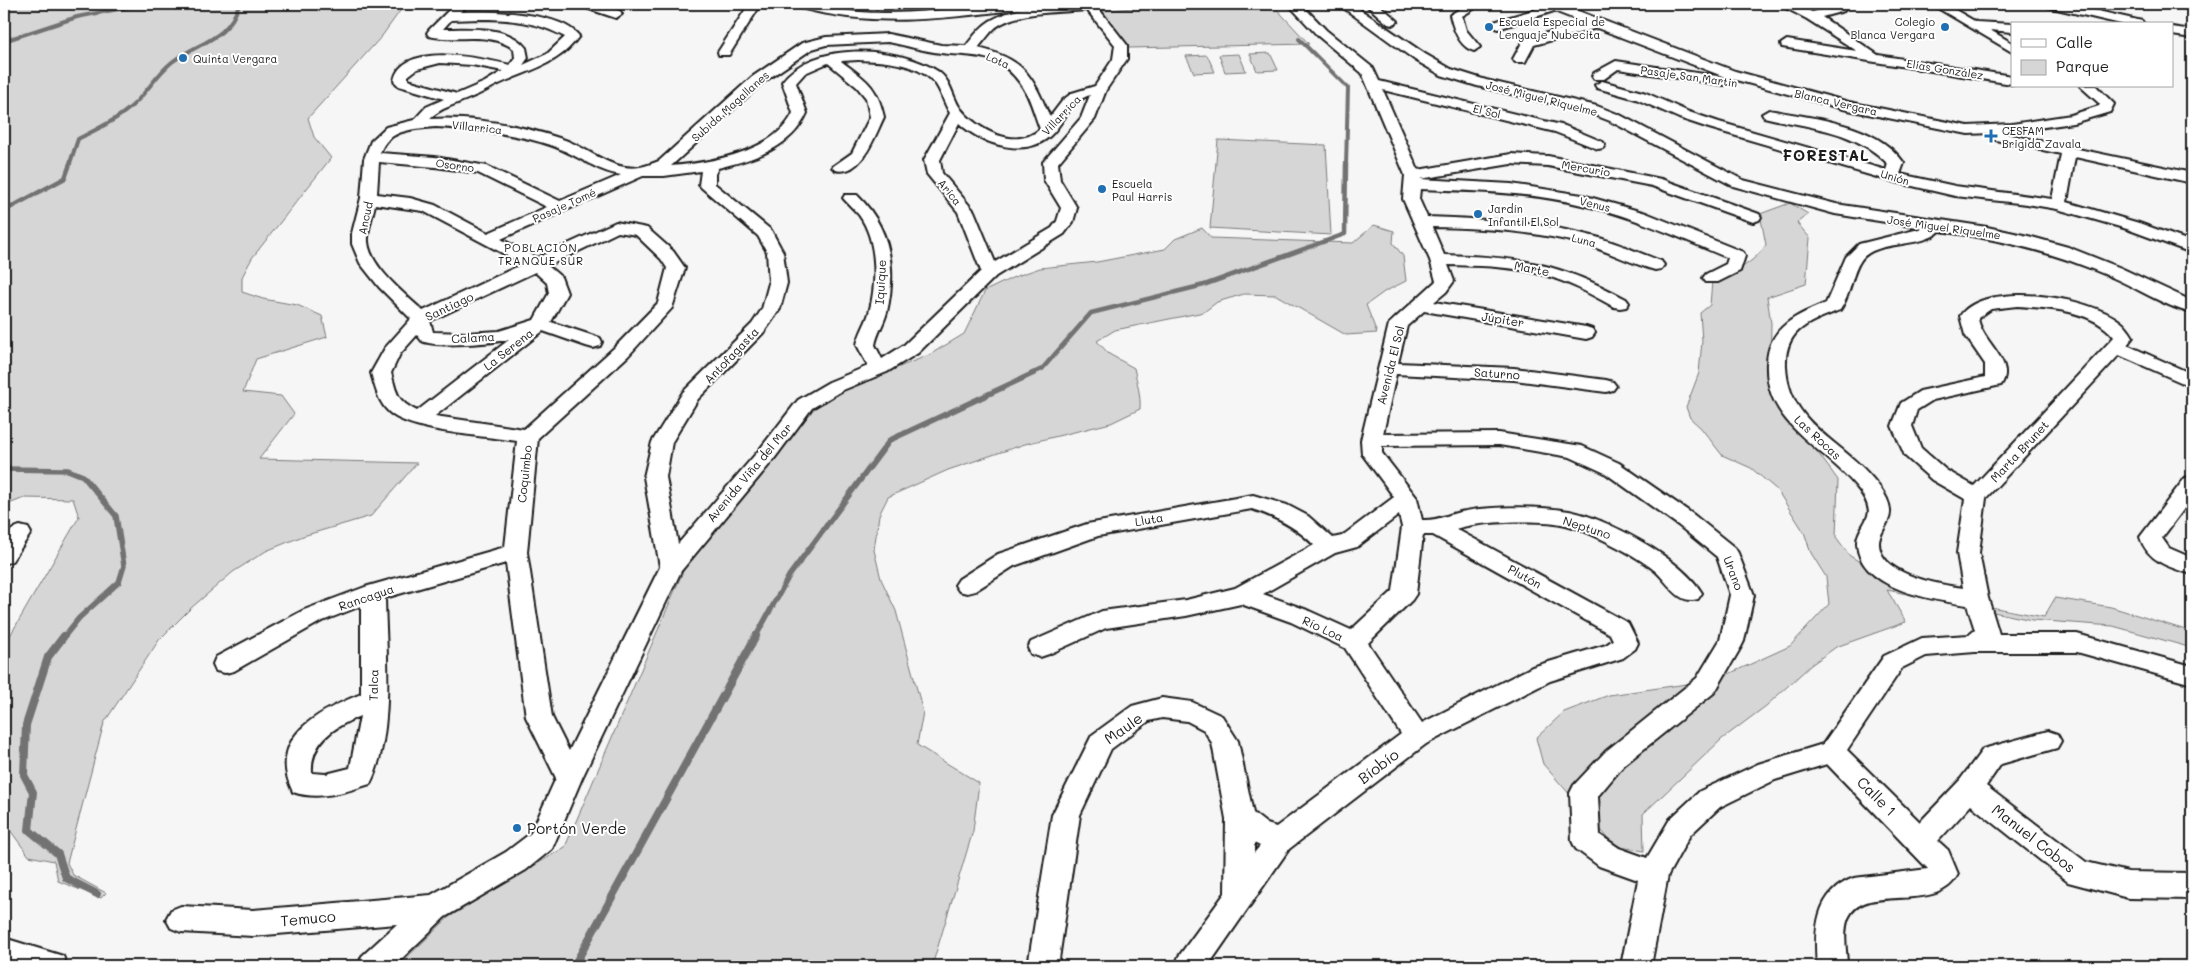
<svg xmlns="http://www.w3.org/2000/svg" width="2196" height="970" viewBox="0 0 2196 970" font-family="Mali,sans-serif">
<rect width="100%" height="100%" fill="#f6f6f6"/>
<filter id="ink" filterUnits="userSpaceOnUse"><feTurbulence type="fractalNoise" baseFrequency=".02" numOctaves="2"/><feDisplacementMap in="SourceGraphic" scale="10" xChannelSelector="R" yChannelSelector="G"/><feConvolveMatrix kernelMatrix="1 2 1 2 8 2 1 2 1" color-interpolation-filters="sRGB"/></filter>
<g filter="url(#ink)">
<g fill="#d6d6d6" stroke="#797979">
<polygon points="4,4 405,4 382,36 308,118 314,137 331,158 252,258 242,277 242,292 263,299 297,305 322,316 327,337 256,359 243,392 281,396 294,414 259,459 417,463 371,516 303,536 266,551 233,572 191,608 159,640 104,723 67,863 73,875 106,893 101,898 58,881 54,861 29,856 4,822 4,646 79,517 73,499 24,498 4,506"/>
<path d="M 808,4 L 1012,4 C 950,12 868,25 808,4 Z"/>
<polygon points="1170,4 1272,4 1309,44 1129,48 1102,11"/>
<polygon points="1270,53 1278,70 1257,71 1250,54"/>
<polygon points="1239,54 1246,71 1225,72 1219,55"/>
<polygon points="1207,55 1215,72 1194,73 1186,56"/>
<polygon points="1218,140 1326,145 1331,235 1210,228"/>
<path d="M 1790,203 L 1808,214 L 1797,223 L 1810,238 L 1806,284 L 1767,297 L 1771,323 L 1770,388 L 1838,480 L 1836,537 L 1850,556 L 1877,572 L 1890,588 L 2044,617 L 2055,598 L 2111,607 L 2192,632 L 2192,648 L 2113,626 L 2032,620 L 1887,590 L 1906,622 L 1836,647 L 1811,665 L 1766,706 L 1722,739 L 1643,814 L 1644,851 L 1615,846 L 1543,764 L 1536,738 L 1564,712 L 1609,695 L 1715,680 L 1753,663 L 1790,646 L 1829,604 L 1826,577 L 1811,553 L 1804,532 L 1777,490 L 1751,468 L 1722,455 L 1701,428 L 1690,418 L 1686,407 L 1699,373 L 1702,341 L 1700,313 L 1710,305 L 1712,281 C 1734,272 1752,265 1766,245 L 1760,214 Z"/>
<path d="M 1374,225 L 1394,231 L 1393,243 L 1403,256 L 1406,281 L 1384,292 L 1366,305 L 1377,333 L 1346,335 L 1276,295 L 1244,294 L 1217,302 L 1204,312 L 1115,330 L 1097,341 L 1109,354 L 1134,368 C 1137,382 1141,396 1140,409 L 1111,423 L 1025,444 L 948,470 L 888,497 L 879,515 L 874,550 L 881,579 L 896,611 L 923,712 L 917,745 L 979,783 L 973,831 L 932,966 L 398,966 L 449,917 L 565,847 L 690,555 L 822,398 L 929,355 L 964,334 L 985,291 L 1014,277 L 1040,268 L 1097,262 L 1165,249 L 1175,239 L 1202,228 L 1211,238 L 1353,243 Z"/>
</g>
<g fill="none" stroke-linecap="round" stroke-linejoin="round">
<g stroke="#727272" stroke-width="4">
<polyline points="1299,39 1348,88 1346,166"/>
<polyline points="4,41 77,17 144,4"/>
<path d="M 69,166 L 78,139 C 97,129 117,120 133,105 C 147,92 157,74 172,62 C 198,42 229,40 239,4"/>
</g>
<g stroke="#727272" stroke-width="4.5">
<polyline points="4,211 65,178 70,164"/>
<polyline points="4,224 7,228 4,232"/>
<polyline points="1031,374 1042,369 1091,313 1204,285 1345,234 1346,164"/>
</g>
<g stroke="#727272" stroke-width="5.5">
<polyline points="4,469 68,470 83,476 116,516 124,566 119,582 79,618 63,638"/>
<polyline points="755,638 789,576 890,440 1034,373"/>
</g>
<g stroke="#727272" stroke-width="8">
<polyline points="64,636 48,657 26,725 24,775 33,792 29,830 58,854 66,878 97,894"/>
<polyline points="574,966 756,636"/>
</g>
<g stroke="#1c1c1c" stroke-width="4">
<g id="minor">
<path d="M 455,4 L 468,4 L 460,12 C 489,11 559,11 579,36 C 561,62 536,68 508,80 C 495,85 483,93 470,98 C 456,104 440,108 429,119 C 471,116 521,125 562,139 C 587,147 612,172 640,167 C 646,166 653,163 659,161 L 752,77 L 802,43 L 826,37 L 888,34 L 941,45 L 966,46 C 973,37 980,27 990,21 C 1017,4 1064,4 1095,4 L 1127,45 L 1127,59 L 1106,90 L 1095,119 L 1058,163 L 1060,180 L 1077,208 L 1073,222 L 1064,234 L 996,276 L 918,353 L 887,372 L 843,390 L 812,408 L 774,459 L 681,571 L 582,778 L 552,849 L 526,870 L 445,917 L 394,966 L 358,966 L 362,956 L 397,924 L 253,936 L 181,932 L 171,928 L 166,919 L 171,910 L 181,906 L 253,910 L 431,895 L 506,852 L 531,833 L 556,778 L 526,717 L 506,563 L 385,598 C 386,652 395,735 370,784 C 345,792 319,801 293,792 C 266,737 319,711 361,694 L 361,606 L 320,622 L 234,671 L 225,673 L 216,671 L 213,664 L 216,657 L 304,610 L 365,587 L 505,547 L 517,441 C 487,436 410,432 389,412 C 378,402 375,386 371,373 L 385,348 L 411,319 L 379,287 L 360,263 L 352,244 L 352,233 L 361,198 L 364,159 L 371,141 L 386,127 L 414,120 L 426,107 L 444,99 L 399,86 L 394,81 C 401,40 484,59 510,65 L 515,58 L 514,49 C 487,30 458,43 429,36 L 427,33 L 429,30 ZM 1087,10 L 1115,45 L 1113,59 L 1095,86 L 1072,93 L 1063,100 L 1050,117 C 1032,76 1025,59 978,48 C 984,41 989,33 996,27 C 1020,10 1059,13 1087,10 ZM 480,19 C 511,19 538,22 565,37 L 547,54 L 523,65 L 528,58 L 526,48 C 509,25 469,29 443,29 L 451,20 ZM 888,42 C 905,45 923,51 941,53 C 974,57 998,52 1020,83 C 1030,95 1034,114 1040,129 C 1016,151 977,130 960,108 C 952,96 951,81 939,72 C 900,46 812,40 782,82 L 793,113 C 775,152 709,163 671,166 L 762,83 L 812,49 L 826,45 ZM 858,60 C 882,61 916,62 934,82 C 941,90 944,104 950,113 L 924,160 L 927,174 L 958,212 L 981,271 L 904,345 L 882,359 L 875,345 C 877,333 884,324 887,312 C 897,268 890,227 857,195 L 845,195 L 843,198 C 848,204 854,209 859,215 C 878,241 877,283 869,313 C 866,324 859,333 857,345 L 868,366 L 829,382 L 798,400 L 760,449 L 678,544 L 666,477 L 672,442 L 698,399 L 764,332 L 780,309 L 787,283 L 783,252 L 771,230 L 715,184 L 715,174 L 718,168 C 753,159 791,149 807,113 L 796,83 L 805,73 L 828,63 L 857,87 L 866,98 L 870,117 L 852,153 L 832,167 L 835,170 C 862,177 875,135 884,117 C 877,85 866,80 841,61 ZM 440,63 L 472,65 L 503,71 L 485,82 L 457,94 L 408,80 L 408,76 L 417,69 ZM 1090,95 L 1081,118 L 1043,162 L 1044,180 L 1061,208 L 1057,221 L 1052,228 L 995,262 L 974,211 L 942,173 L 940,160 L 959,123 C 982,145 1029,160 1053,133 C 1065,120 1071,101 1090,95 ZM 436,127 C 474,129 514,133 550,145 C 575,153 595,171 621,175 L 560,201 L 487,166 L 435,157 L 380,153 C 388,129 414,129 436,127 ZM 379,162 L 435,167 L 478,173 L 547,207 L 488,233 L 435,205 L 410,198 L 377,194 ZM 701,171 L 699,185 L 702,188 L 758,236 L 767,252 L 769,283 L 762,309 L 752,324 L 683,392 L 652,442 L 644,477 L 660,567 L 569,751 L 552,717 L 527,552 L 538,438 L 628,356 L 672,308 L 685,268 L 673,251 L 647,228 L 616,222 L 537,258 L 501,239 L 643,176 L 664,176 ZM 375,204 L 423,211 L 523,264 L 423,311 C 406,295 370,267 368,242 C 367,229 373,216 375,204 ZM 618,232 L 636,235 L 661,259 L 667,268 L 658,303 L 614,348 L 524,429 L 435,416 L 543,331 L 586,346 L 593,348 L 600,346 L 602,342 L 600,338 L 551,322 L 567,293 L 561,277 L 548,266 ZM 535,272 L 547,283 L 549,293 L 534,320 L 499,331 L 466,333 L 433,332 L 430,321 ZM 417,335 C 418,336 421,340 422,341 C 435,348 495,343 510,339 L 417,411 C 396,400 397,394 391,373 L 400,354 ZM 360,716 L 350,768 L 326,774 L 312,773 C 310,742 334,727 360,716 Z"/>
<polygon points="581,4 598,4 620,11 622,14 616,18 583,7"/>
<polygon points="749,4 761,4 729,55 719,55 718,52"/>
<path d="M 794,4 C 806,3 816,5 828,8 C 846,11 866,13 885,13 C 936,14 987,1 1037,4 L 1031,8 C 947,18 879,29 796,7 Z"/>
<path d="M 1288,4 L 1301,4 L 1326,30 L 1373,68 L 1379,81 L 1565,126 L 1603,142 L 1605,145 L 1603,148 L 1598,149 L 1555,132 L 1383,90 L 1418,170 L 1511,154 L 1548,156 L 1661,179 L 1759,214 L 1761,217 L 1759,220 L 1753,222 L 1652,186 L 1548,166 L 1511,164 L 1420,179 L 1511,184 L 1582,195 L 1646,213 L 1743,252 L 1745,256 L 1740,271 L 1718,282 L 1706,282 L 1703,278 L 1706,274 L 1726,264 L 1728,258 C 1680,238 1633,216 1582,205 C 1529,192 1474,191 1420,189 L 1419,199 L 1427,217 C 1484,219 1541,222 1596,237 C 1618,243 1639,253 1661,261 L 1664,265 L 1661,269 L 1655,270 C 1632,264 1610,252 1587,245 C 1537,231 1483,228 1432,227 L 1444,255 C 1520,257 1559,263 1626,299 L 1629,303 L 1626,307 L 1620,308 L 1614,307 C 1589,293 1564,279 1536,273 C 1508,266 1478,266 1448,265 L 1454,281 L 1446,292 L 1434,302 L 1586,327 L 1592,329 L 1595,333 L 1592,337 L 1586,339 L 1424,311 L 1407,326 L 1398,363 L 1514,368 L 1606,380 L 1613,382 L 1616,386 L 1613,390 L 1606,392 L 1514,380 L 1396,374 L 1383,434 L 1499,433 L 1582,446 L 1619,463 L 1694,515 L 1735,548 L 1738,553 L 1754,595 L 1744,641 L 1741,647 L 1715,692 L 1624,765 L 1598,796 L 1600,835 L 1619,848 L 1647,858 L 1670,819 L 1700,791 L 1758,764 L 1823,744 L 1884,656 L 1922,638 L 1969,635 L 1975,630 L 1967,605 C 1932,600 1860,589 1857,544 C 1856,532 1867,523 1869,512 C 1868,501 1862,493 1855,485 C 1822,445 1764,424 1767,363 C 1768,327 1797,315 1826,303 L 1846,257 L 1859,244 L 1923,228 L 1835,214 L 1733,186 L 1610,121 L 1587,112 L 1477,86 L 1441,75 L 1415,60 L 1338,4 L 1352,4 L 1425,54 L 1451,69 L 1486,80 L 1597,106 L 1620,115 L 1743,180 L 1836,204 L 1987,227 L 2028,236 L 2068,247 L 2121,268 L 2192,301 L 2192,313 C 2163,306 2136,287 2109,276 C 2054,252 1999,239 1940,231 C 1922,249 1876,239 1861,260 C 1851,274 1851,295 1840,310 C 1810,322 1784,329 1786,367 C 1789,425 1842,440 1874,480 C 1883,491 1895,506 1888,521 C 1885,528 1880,534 1879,542 C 1878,575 1938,584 1963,588 L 1957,553 L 1965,499 L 1932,480 L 1905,456 L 1892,426 L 1901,403 L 1920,391 L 1985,377 L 1985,364 L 1965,335 L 1960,316 C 1985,279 2091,297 2121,322 C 2126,326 2130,332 2133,337 L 2127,345 L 2192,374 L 2192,387 L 2119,355 L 1986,498 L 1979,553 L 1988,598 L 1999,634 L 2077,634 L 2192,666 L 2192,684 L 2077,652 L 1975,652 L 1926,656 L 1902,668 L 1847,750 L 1920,822 L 1960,780 L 1983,749 L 2048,731 L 2057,734 L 2061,741 L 2057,748 L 2001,764 L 1986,786 L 2086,862 L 2128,872 L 2192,873 L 2192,899 L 2128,898 L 2068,882 L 1971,805 L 1938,841 L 1948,850 L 1958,874 C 1939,914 1871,884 1851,913 C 1841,927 1847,950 1847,966 L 1817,966 C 1814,931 1815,892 1854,878 L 1928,869 L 1827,764 L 1775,780 L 1720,807 L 1690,835 L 1668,875 L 1651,966 L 1621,966 L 1638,880 L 1599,866 L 1576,849 L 1572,841 L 1570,793 L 1574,785 L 1606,751 L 1697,678 L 1720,640 L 1730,595 L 1717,557 L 1678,525 L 1605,473 L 1570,457 L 1499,445 L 1382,446 L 1382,453 L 1417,498 L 1422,520 C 1439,521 1450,513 1466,511 C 1494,506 1541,506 1569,511 C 1607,518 1682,559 1702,593 L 1698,599 C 1677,605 1669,582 1654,570 C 1636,555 1589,531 1566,525 C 1543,519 1479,521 1456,529 L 1628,623 L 1638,643 L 1635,649 L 1623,658 L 1550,681 L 1426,744 L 1289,849 L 1208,966 L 1175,966 L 1179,956 L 1225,893 L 1226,819 L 1212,743 L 1204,730 L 1187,721 L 1162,718 L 1149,721 L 1111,749 L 1080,815 L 1058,966 L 1028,966 L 1052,815 L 1092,735 L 1132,706 L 1162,698 L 1192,702 L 1222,716 L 1238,741 L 1253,813 L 1267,824 L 1276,827 L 1401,734 L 1345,648 L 1291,622 L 1241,604 L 1186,616 L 1106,628 L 1049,654 L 1040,657 L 1031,654 L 1028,648 L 1031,642 L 1102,611 L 1186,600 L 1235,588 L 1314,545 C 1296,527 1276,517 1252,509 L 1098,536 L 1014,566 L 975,591 L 967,593 L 959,591 L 955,585 L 959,579 L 998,554 L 1087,524 L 1253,495 L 1287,505 L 1308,516 L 1333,538 L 1342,536 L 1394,497 L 1362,454 L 1361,440 L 1389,324 L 1436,281 L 1430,260 L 1403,199 L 1405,175 L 1362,73 L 1318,36 ZM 2017,306 C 2049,308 2093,310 2114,337 L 1974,486 L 1946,470 L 1921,448 L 1912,426 L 1917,410 L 1933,400 L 2001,385 C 2017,362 1981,342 1978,318 L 1991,309 ZM 1399,515 L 1402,527 L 1393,591 L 1351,630 L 1307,610 L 1263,594 L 1335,553 L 1357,547 ZM 1423,535 L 1433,535 L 1610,634 L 1613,640 L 1606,645 L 1532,667 L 1422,723 L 1368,643 L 1412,600 L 1416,594 ZM 1254,843 L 1260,846 L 1254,853 Z"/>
<polygon points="1365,4 1378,4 1398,21 1392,25 1388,24"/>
<path d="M 1468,4 L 1482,4 L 1462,16 L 1466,30 L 1480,47 L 1474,51 C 1459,47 1453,28 1450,15 Z"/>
<path d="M 1540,4 L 1560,4 L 1735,71 L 1849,102 L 1968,126 L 2012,124 L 2071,115 L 2099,106 L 2100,104 L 2080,86 L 2096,86 L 2114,104 L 2110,112 L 2073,123 L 2002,133 L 2192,173 L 2192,183 L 2075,157 L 2067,202 L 2139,223 L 2192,242 L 2192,253 L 2127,229 L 2057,209 L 2027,204 L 1955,196 L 1887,180 L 1709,128 L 1679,118 L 1636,99 L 1597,88 L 1595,85 L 1602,81 L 1646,93 L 1689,112 L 1719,122 L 1886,170 L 1888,164 C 1855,129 1808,128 1764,117 L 1762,114 L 1769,110 C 1813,119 1875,122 1904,163 L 1900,174 L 1955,186 L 2052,199 L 2061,154 L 1991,139 L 1989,136 L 1991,133 L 1968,134 L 1843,109 L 1725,77 L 1597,28 L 1534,45 L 1525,62 L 1515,62 L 1513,59 L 1524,39 L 1585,23 L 1554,11 L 1498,29 L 1492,25 L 1494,22 L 1543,7 Z"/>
<polygon points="1778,4 1793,4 1812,12 1827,9 1836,4 1848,4 1844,11 1822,17 1878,55 2012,76 2012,84 1782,47 1781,44 1787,40 1857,51 1807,19"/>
<polygon points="1931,4 1945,4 1976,22 2012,24 2012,32 1990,30 2012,43 2012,52"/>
<polygon points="2046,4 2067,4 2142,21 2144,24 2121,24 2048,7"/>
<polygon points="2172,27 2192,30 2192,38 2172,35"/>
<polygon points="1616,61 1724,77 1731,81 1724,85 1618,69 1604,79 1594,79 1592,76 1594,73"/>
<path d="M 2192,476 L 2192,498 L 2162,538 L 2169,548 L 2192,558 L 2192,574 C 2170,568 2147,561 2140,537 L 2185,478 Z"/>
<path d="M 20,526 L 28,528 L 31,533 L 12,561 L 4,564 C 4,548 2,531 20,526 Z"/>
<polygon points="4,938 63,956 67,966 4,966"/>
</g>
</g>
<use href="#minor" fill="#fff" fill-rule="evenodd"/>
</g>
</g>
<g fill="#1f6fb2" stroke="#fff" stroke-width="2">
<circle cx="1489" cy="27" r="5"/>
<circle cx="1945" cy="27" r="5"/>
<circle cx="183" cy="58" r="5"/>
<path d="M1988.5 128.5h5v5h5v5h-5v5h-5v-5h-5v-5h5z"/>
<circle cx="1102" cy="189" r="5"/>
<circle cx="1478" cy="214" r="5"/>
<circle cx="517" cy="828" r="5"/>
</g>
<g text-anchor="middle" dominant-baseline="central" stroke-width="4" stroke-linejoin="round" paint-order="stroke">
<g font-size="11" fill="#1c1c1c" stroke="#fff" text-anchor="start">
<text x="1499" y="21">Escuela Especial de<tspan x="1499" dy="13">Lenguaje Nubecita</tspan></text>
<text x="1935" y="21" text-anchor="end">Colegio<tspan x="1935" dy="13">Blanca Vergara</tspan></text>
<text x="193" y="58">Quinta Vergara</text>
<text x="2002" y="130">CESFAM<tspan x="2002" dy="13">Brigida Zavala</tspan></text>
<text x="1112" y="183">Escuela<tspan x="1112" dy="13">Paul Harris</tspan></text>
<text x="1488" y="208">Jardín<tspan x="1488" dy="13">Infantil El Sol</tspan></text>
</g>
<g font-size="11" fill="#1c1c1c" stroke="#fff">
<text transform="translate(998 60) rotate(23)">Lota</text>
<text transform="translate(1945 69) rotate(9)">Elías González</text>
<text transform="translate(1689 76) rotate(8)">Pasaje San Martin</text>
<text transform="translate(1542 98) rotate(14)">José Miguel Riquelme</text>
<text transform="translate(1836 102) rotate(13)">Blanca Vergara</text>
<text transform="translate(730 106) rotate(-42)">Subida Magallanes</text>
<text transform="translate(1487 111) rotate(14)">El Sol</text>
<text transform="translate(1061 115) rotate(-46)">Villarrica</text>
<text transform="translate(477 127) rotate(6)">Villarrica</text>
<text transform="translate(455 165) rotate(8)">Osorno</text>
<text transform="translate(1586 168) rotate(10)">Mercurio</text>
<text transform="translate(1895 177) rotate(16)">Unión</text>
<text transform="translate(950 192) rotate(51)">Arica</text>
<text transform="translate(1595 204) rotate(14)">Venus</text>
<text transform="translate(564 205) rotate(-24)">Pasaje Tomé</text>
<text transform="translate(365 218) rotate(-78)">Ancud</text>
<text transform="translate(1944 227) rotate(8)">José Miguel Riquelme</text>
<text transform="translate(1584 240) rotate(14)">Luna</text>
</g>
<g font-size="11" letter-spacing="1" fill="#1c1c1c" stroke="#fff">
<text x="541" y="247">POBLACIÓN<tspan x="541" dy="13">TRANQUE SUR</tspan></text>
</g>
<g font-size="12" fill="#1c1c1c" stroke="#fff">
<text transform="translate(1532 268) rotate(11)">Marte</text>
<text transform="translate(880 282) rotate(-87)">Iquique</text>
<text transform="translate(449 306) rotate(-25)">Santiago</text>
<text transform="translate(1503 319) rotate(9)">Júpiter</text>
<text transform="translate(473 337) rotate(-3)">Calama</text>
<text transform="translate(508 349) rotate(-38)">La Serena</text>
<text transform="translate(731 355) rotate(-46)">Antofagasta</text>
<text transform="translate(1390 365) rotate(-76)">Avenida El Sol</text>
<text transform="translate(1497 373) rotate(4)">Saturno</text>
<text transform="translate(1818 437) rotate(43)">Las Rocas</text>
<text transform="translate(2019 451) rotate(-47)">Marta Brunet</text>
<text transform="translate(749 472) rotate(-50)">Avenida Viña del Mar</text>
<text transform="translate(524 474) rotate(-84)">Coquimbo</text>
<text transform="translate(1149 519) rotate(-10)">Lluta</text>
<text transform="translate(1587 527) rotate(18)">Neptuno</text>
<text transform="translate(1734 573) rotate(69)">Urano</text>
<text transform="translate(1525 576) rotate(29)">Plutón</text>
<text transform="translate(366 597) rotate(-19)">Rancagua</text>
<text transform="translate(1323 628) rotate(25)">Río Loa</text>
<text transform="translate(373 685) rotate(-89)">Talca</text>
</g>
<g font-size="15" font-weight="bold" letter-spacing="1" fill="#1c1c1c" stroke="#fff">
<text x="1826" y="155">FORESTAL</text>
</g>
<g font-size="15" fill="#1c1c1c" stroke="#fff">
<text transform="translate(1123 728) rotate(-35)">Maule</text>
<text transform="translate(1378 766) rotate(-37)">Bíobío</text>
<text transform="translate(1877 796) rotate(45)">Calle 1</text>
<text transform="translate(2034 838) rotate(38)">Manuel Cobos</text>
<text transform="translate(308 918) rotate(-5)">Temuco</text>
</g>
<g font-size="15" fill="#1c1c1c" stroke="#fff" text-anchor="start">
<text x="527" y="828">Portón Verde</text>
</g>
</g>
<rect width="2196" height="970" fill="none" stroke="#fff" stroke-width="20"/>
<rect x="10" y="10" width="2176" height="950" fill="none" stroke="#1c1c1c" stroke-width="2" filter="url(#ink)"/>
<rect x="2011" y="22" width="162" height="65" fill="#ffffff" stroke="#a4a4a4"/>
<rect x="2021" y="39" width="25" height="8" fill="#ffffff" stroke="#a4a4a4"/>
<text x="2056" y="48" font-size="15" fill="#1c1c1c">Calle</text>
<rect x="2021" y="60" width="25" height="15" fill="#d6d6d6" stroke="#a4a4a4"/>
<text x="2056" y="72" font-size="15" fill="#1c1c1c">Parque</text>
</svg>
